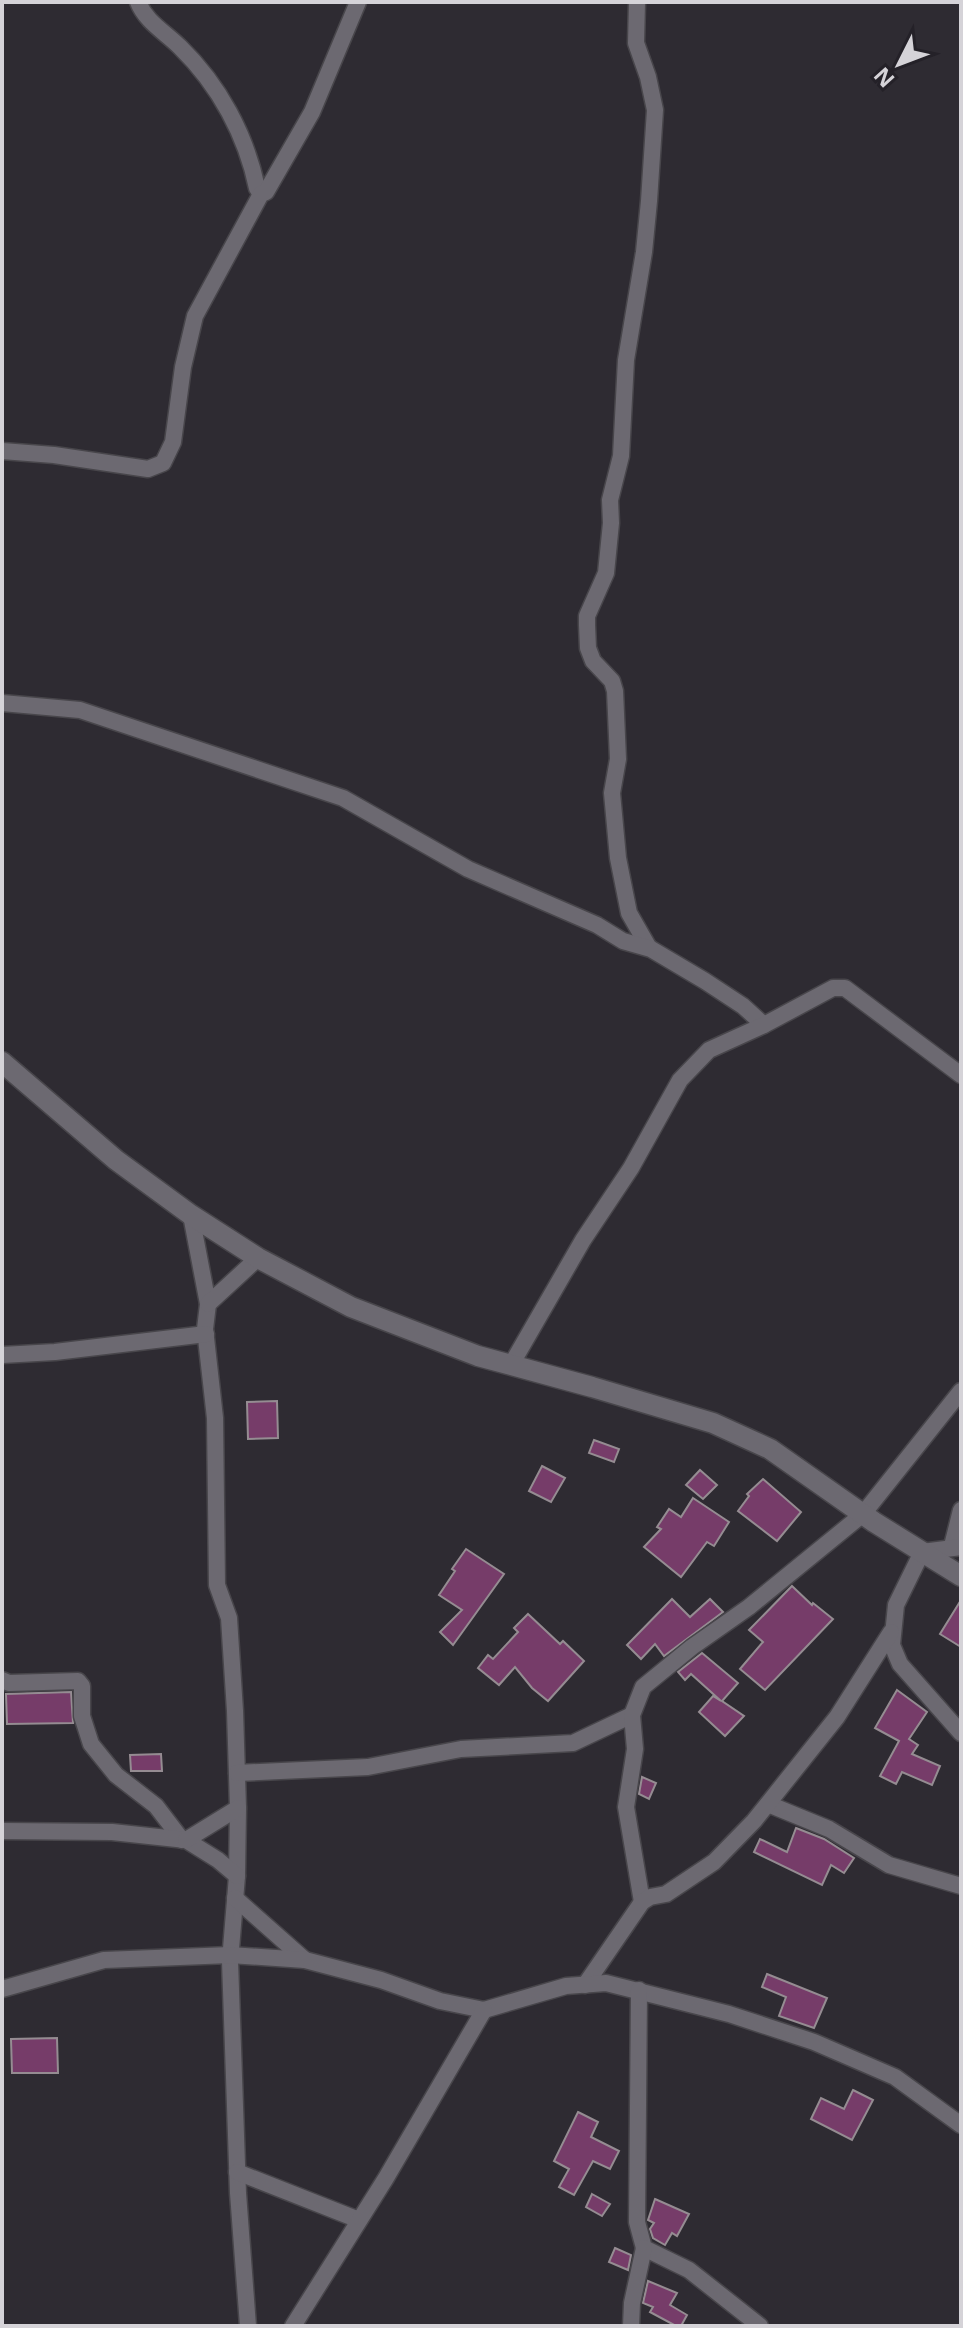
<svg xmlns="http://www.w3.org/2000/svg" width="963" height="2328" viewBox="0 0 963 2328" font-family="'Open Sans',sans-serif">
<rect width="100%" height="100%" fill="#2e2b32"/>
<g fill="#763c69" stroke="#958c92" stroke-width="2">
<polygon points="277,1401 278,1438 248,1439 247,1402"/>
<polygon points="594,1440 619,1449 614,1462 589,1453"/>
<polygon points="542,1466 565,1478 551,1502 529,1491"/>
<polygon points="700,1470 717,1485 703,1499 686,1485"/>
<polygon points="763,1479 801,1512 777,1541 738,1511 749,1496 747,1494"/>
<polygon points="693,1498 729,1522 714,1546 707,1542 681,1577 644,1547 661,1529 657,1527 669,1509 681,1517"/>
<polygon points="466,1549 504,1574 453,1645 440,1632 462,1610 439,1595 455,1571 452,1569"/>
<polygon points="792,1586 812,1605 813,1603 833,1619 765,1690 740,1669 763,1642 749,1630"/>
<polygon points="672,1599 690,1617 710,1599 723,1612 664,1656 655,1644 641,1659 627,1645"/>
<polygon points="961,1600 961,1647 940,1634"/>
<polygon points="528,1614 560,1644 563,1641 584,1661 548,1701 532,1688 515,1667 499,1685 478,1668 488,1655 493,1659 518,1632 514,1628"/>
<polygon points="702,1653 738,1683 722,1701 744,1716 725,1736 699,1712 713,1696 721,1701 691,1674 685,1680 678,1672"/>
<polygon points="897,1690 927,1712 909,1739 918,1745 912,1754 940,1766 932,1785 902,1772 896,1784 880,1776 899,1741 875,1728"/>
<polygon points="71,1692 73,1723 7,1724 6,1694"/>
<polygon points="161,1754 162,1771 131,1771 130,1755"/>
<polygon points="642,1777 656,1783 649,1799 639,1794"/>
<polygon points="796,1828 824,1839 854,1858 844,1873 831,1865 822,1885 754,1852 760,1839 787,1852"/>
<polygon points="767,1974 827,1998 814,2028 779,2016 786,1997 762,1987"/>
<polygon points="57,2038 58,2073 12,2073 11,2039"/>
<polygon points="853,2090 873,2100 852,2140 811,2119 821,2098 844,2109"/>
<polygon points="578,2112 598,2122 591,2137 619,2151 610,2169 593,2161 574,2195 559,2187 569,2169 554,2161"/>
<polygon points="592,2194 610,2204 602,2216 586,2207"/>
<polygon points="655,2199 689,2214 677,2236 672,2233 665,2245 653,2238 650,2229 654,2223 648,2220"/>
<polygon points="615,2248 631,2255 628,2270 609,2262"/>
<polygon points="648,2281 677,2293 670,2305 687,2315 681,2326 676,2326 650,2312 653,2307 643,2303"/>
</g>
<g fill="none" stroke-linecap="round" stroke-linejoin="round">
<g stroke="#48464b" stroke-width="19">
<g id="street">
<path d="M 138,2 C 146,22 165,32 180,47 C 219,85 246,135 257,188 L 261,194"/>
<polyline points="637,2 636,43 648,77 655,110 649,201 644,252 626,360 621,456 610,500 611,523 606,573 587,616 587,625 588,648 593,661 612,681 615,691 618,759 612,793 618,858 629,913 649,948"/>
<polyline points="2,451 54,455 148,469 163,463 173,442 183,367 195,316 261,194 266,192 312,112 358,2"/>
<polyline points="2,703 80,710 343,798 468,869 597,925 623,941 651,949 705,981 743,1006 764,1025"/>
<polyline points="191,1215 208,1304 205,1329 215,1418 217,1585 229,1618 235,1711 238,1808 237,1876 230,1961 238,2193 248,2326"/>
<polyline points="208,1304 258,1258"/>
<polyline points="2,1355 55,1352 206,1334"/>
<polyline points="511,1365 583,1240 631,1168 680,1080 709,1050 764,1025 833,988 845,988 961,1075"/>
<polyline points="952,1546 961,1510"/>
<polyline points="961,1547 922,1552 896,1605 892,1645 900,1664 961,1733"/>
<polyline points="2,1680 9,1683 78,1681 82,1686 82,1716 91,1744 116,1775 156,1806 182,1840"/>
<polyline points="237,1773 368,1767 461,1749 573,1743 632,1715"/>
<polyline points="768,1804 829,1829 889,1865 961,1886"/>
<polyline points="2,1831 112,1832 186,1840 218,1860 237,1876"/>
<polyline points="186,1840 238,1808"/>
<polyline points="235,1898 305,1960"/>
<polyline points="642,1902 626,1807 635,1749 632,1715 643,1687 692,1647 749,1607 863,1514 961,1391"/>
<polyline points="585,1985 642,1902 650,1897 666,1894 714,1862 754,1821 837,1717 891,1632"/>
<polyline points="2,1989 104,1960 230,1955 305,1960 381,1980 440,2001 484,2010 566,1986 606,1983 729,2014 814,2042 895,2077 961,2125"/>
<polyline points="639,1990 637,2222 644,2248 689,2270 760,2326"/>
<polyline points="237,2172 359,2220"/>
<polyline points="293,2326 386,2178 484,2010"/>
<polyline points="631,2326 632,2303 644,2248"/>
</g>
</g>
<g stroke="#48464b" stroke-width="23">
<polyline id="secondary" points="2,1062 116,1160 191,1215 258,1258 351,1307 478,1356 592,1387 713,1423 770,1449 874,1522 961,1576"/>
</g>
<use href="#street" stroke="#6c6971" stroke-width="16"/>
<use href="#secondary" stroke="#6c6971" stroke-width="20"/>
</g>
<rect width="963" height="2328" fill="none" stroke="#d5d3d8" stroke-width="8"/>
<g transform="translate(899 64) rotate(228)" stroke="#242128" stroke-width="6" paint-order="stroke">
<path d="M0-6L14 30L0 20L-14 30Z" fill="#d5d3d8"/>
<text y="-12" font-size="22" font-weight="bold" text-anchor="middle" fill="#d5d3d8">N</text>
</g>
</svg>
